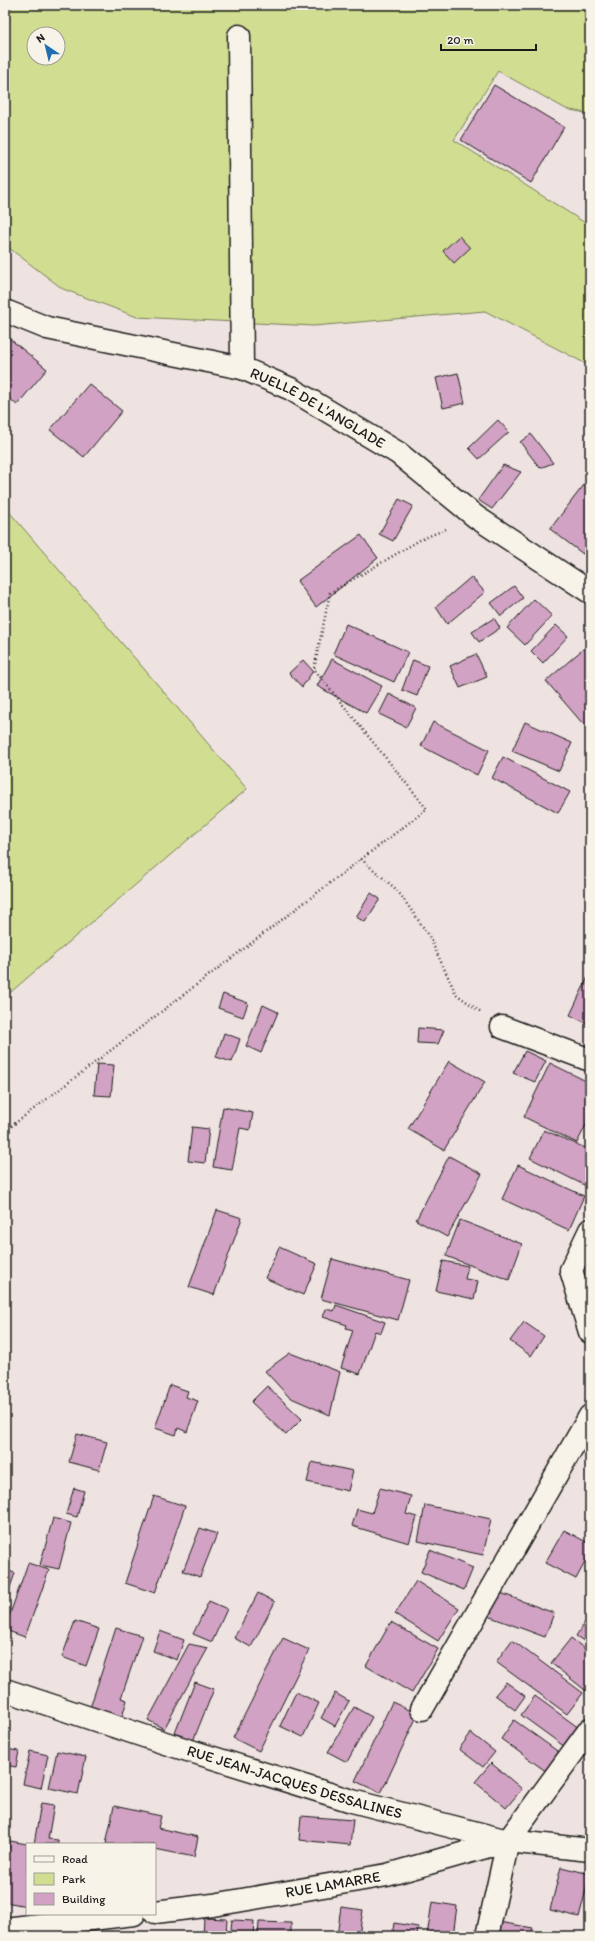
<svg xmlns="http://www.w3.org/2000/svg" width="595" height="1941" viewBox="0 0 595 1941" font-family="Itim,sans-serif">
<rect width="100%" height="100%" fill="#efe3e1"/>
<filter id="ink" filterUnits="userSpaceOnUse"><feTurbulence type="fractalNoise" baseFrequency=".025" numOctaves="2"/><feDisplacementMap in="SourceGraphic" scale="8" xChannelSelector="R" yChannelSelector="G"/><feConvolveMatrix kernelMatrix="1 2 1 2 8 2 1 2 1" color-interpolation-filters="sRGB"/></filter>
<g filter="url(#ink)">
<g fill="#d1de92" stroke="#767d57" fill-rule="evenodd">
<path d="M 12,5 L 590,5 L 590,114 L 566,109 L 498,71 L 454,140 L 590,226 L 590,366 L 485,311 L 314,326 L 137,317 L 63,289 L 5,245 L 5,26 ZM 34,34 L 58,34 L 58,58 L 34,58 Z"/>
<polygon points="5,507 247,789 5,997"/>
</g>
<g fill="#d1a2c3" stroke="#1c1c1c">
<polygon points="494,85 564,127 531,183 461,140"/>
<polygon points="459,236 470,248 454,263 443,251"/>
<polygon points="5,335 47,369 17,405 5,395"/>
<polygon points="458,373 465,403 443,408 436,378"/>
<polygon points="89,384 122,411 84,457 50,430"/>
<polygon points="498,420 509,432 479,459 469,448"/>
<polygon points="531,434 553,463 540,468 520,442"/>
<polygon points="503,465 521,472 492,509 478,500"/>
<polygon points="590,477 590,545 583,554 550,529"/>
<polygon points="399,499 413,506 393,541 379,534"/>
<polygon points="361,535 378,558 316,607 297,581"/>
<polygon points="590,545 590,558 583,554"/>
<polygon points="471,577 485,592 447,624 436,607"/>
<polygon points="514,586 523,598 501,616 491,603"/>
<polygon points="534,599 552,616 525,645 507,628"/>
<polygon points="494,618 500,628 479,642 472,632"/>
<polygon points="346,624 408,652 394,682 333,654"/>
<polygon points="556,625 568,636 543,663 531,651"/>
<polygon points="590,643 590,732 546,681"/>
<polygon points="476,654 487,677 460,688 450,666"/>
<polygon points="332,659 382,686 366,713 317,686"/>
<polygon points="303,660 313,671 302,687 289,673"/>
<polygon points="413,660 428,666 417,696 402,690"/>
<polygon points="389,694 416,708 406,727 379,714"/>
<polygon points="433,722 489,750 477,775 421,746"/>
<polygon points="525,722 572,743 559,771 512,751"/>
<polygon points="503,757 570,792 558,813 492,778"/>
<polygon points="371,893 380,899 365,922 356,917"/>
<polygon points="590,973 590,1025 570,1015"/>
<polygon points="223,994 248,1003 243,1017 218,1008"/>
<polygon points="263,1005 278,1012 261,1053 246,1046"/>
<polygon points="418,1028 444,1030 438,1044 417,1043"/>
<polygon points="224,1033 240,1039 232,1062 216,1057"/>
<polygon points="525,1051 546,1061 535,1082 513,1073"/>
<polygon points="449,1061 485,1082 444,1150 408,1129"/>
<polygon points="550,1063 590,1083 590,1117 577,1143 524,1117"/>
<polygon points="97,1064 114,1065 111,1096 94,1095"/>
<polygon points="223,1107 253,1113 250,1130 240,1128 232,1170 213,1167"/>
<polygon points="192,1127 209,1129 205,1163 188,1161"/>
<polygon points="544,1130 590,1150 590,1188 530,1158"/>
<polygon points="449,1156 482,1174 447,1237 416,1220"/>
<polygon points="518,1165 584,1196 569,1230 502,1199"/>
<polygon points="217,1210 242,1218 214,1295 189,1287"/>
<polygon points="460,1220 522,1244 509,1280 446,1256"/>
<polygon points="279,1247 317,1264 303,1295 265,1278"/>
<polygon points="332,1259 409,1280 398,1320 321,1299"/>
<polygon points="443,1261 468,1266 465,1279 478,1281 474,1299 436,1291"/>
<polygon points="336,1305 385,1322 381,1333 375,1331 360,1374 341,1368 353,1330 346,1328 347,1325 323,1317 326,1309 334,1311"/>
<polygon points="524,1322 544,1336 531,1356 510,1341"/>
<polygon points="290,1353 340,1372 330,1415 289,1397 265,1371"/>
<polygon points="170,1385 188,1391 186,1397 198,1401 187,1432 178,1428 176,1435 155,1428"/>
<polygon points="267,1386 302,1419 286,1435 251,1402"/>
<polygon points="77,1434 107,1442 99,1470 69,1462"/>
<polygon points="312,1462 353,1471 348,1491 307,1482"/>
<polygon points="74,1488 84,1491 77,1517 66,1514"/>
<polygon points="380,1488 411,1496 406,1514 417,1517 409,1543 352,1526 357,1509 372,1513"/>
<polygon points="154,1496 185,1506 155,1593 125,1583"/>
<polygon points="425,1505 491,1519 483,1555 418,1541"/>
<polygon points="53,1518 71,1523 59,1569 40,1565"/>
<polygon points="200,1528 217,1534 200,1577 183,1571"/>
<polygon points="564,1530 590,1544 590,1553 576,1579 545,1563"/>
<polygon points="430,1550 473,1568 464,1590 421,1572"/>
<polygon points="28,1563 49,1570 25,1637 5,1630 5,1628"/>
<polygon points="5,1570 15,1573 5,1602"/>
<polygon points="416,1581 459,1608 438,1641 395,1614"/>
<polygon points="498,1592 554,1613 545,1637 488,1616"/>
<polygon points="258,1593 275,1602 251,1647 234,1638"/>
<polygon points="209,1601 227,1609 212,1642 193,1634"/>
<polygon points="590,1614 590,1645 576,1636"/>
<polygon points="75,1621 99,1629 86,1666 62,1657"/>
<polygon points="391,1622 438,1649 412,1693 366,1666"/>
<polygon points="116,1628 142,1636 121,1698 127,1700 120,1724 88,1714"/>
<polygon points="160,1631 184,1640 177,1660 153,1651"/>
<polygon points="283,1638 309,1650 259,1751 233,1738"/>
<polygon points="571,1638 590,1653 590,1694 551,1663"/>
<polygon points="512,1640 583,1693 567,1714 496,1662"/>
<polygon points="189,1644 208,1648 164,1729 148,1720"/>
<polygon points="195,1682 214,1689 193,1741 175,1733"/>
<polygon points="506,1682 525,1696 515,1710 495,1695"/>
<polygon points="296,1692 319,1703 303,1737 280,1726"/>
<polygon points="335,1693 349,1701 335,1726 321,1718"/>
<polygon points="535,1696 579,1728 565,1747 521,1715"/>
<polygon points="392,1702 418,1714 381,1793 355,1781"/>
<polygon points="354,1707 372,1717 347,1762 328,1752"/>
<polygon points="514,1720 560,1753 547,1772 501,1739"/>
<polygon points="471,1733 495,1752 483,1767 459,1749"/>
<polygon points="5,1749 19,1751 16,1767 5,1765"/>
<polygon points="30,1751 48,1755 41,1788 23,1784"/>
<polygon points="57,1751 86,1757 78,1794 49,1788"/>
<polygon points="491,1763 522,1789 506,1808 475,1782"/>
<polygon points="41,1803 54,1805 48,1839 58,1840 58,1844 34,1844"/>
<polygon points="114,1806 161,1816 158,1828 198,1837 194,1857 155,1849 155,1844 106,1844"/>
<polygon points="301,1816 353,1820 350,1845 299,1840"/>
<polygon points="10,1841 27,1844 27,1906 5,1902 5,1872"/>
<polygon points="561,1867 590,1874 579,1917 550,1910"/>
<polygon points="432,1902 457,1906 453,1936 427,1936"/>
<polygon points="341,1907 363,1910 359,1936 337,1936"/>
<polygon points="204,1918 227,1919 226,1936 203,1936"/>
<polygon points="232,1920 254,1921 253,1936 230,1936"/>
<polygon points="259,1922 291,1923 291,1936 258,1936"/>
<polygon points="499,1922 533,1928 530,1936 494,1936"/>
<polygon points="394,1923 418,1927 417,1936 392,1936"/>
</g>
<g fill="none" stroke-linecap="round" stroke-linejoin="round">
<g stroke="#1c1c1c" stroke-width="25">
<g id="minor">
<polyline points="239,36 242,368"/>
<path id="s1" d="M 5,311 L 47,328 L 242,368 L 291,389 L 398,453 L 476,517 L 590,592"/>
<polyline points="502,1027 590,1060"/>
<polyline points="590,1230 571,1270 590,1332"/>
<path id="s2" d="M 5,1690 L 165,1743 L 352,1801 L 508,1841 L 590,1850"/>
<polyline points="422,1709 590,1416"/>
<path id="s3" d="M 155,1912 L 213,1905 L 387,1875 L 507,1841"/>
<polyline points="5,1929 134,1914"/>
<polyline points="487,1936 508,1841 590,1729"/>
</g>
</g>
<g stroke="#1c1c1c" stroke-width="2.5" stroke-dasharray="1 3" stroke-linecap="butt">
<polyline points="361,859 397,890 428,934 456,994 481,1012"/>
<polyline points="5,1131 427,809 314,669 330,593 420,540 446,529"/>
</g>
<use href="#minor" stroke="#f7f3e8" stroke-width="22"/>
</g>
</g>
<g text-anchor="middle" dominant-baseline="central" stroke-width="3" stroke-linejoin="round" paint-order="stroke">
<g font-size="15" fill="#1c1c1c" stroke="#f7f3e8">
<text stroke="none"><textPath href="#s1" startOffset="330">RUELLE DE L'ANGLADE</textPath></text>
<text stroke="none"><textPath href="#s2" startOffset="304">RUE JEAN-JACQUES DESSALINES</textPath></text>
<text stroke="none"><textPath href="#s3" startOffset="180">RUE LAMARRE</textPath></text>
</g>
</g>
<rect width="595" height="1941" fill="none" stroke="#f7f3e8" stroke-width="20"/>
<rect x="10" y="10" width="575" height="1921" fill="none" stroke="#1c1c1c" stroke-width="1.5" filter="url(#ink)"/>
<rect x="26" y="1843" width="130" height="72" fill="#f7f3e8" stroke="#9f9d96"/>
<rect x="34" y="1856" width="20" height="6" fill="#f7f3e8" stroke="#9f9d96"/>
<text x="62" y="1863" font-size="12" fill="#1c1c1c">Road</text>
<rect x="34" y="1873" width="20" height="12" fill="#d1de92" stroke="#9f9d96"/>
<text x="62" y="1883" font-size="12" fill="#1c1c1c">Park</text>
<rect x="34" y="1893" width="20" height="12" fill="#d1a2c3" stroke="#9f9d96"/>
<text x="62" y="1903" font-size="12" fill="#1c1c1c">Building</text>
<g transform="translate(46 46) rotate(325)"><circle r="19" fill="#f7f3e8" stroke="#9f9d96"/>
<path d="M0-3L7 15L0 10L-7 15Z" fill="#1f6fb2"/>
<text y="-6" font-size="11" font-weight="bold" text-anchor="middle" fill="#1c1c1c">N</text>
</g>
<path d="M441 44v6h95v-6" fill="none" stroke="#1c1c1c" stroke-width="2"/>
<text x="447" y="44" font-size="12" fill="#1c1c1c" stroke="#f7f3e8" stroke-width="3" paint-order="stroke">20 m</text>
</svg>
